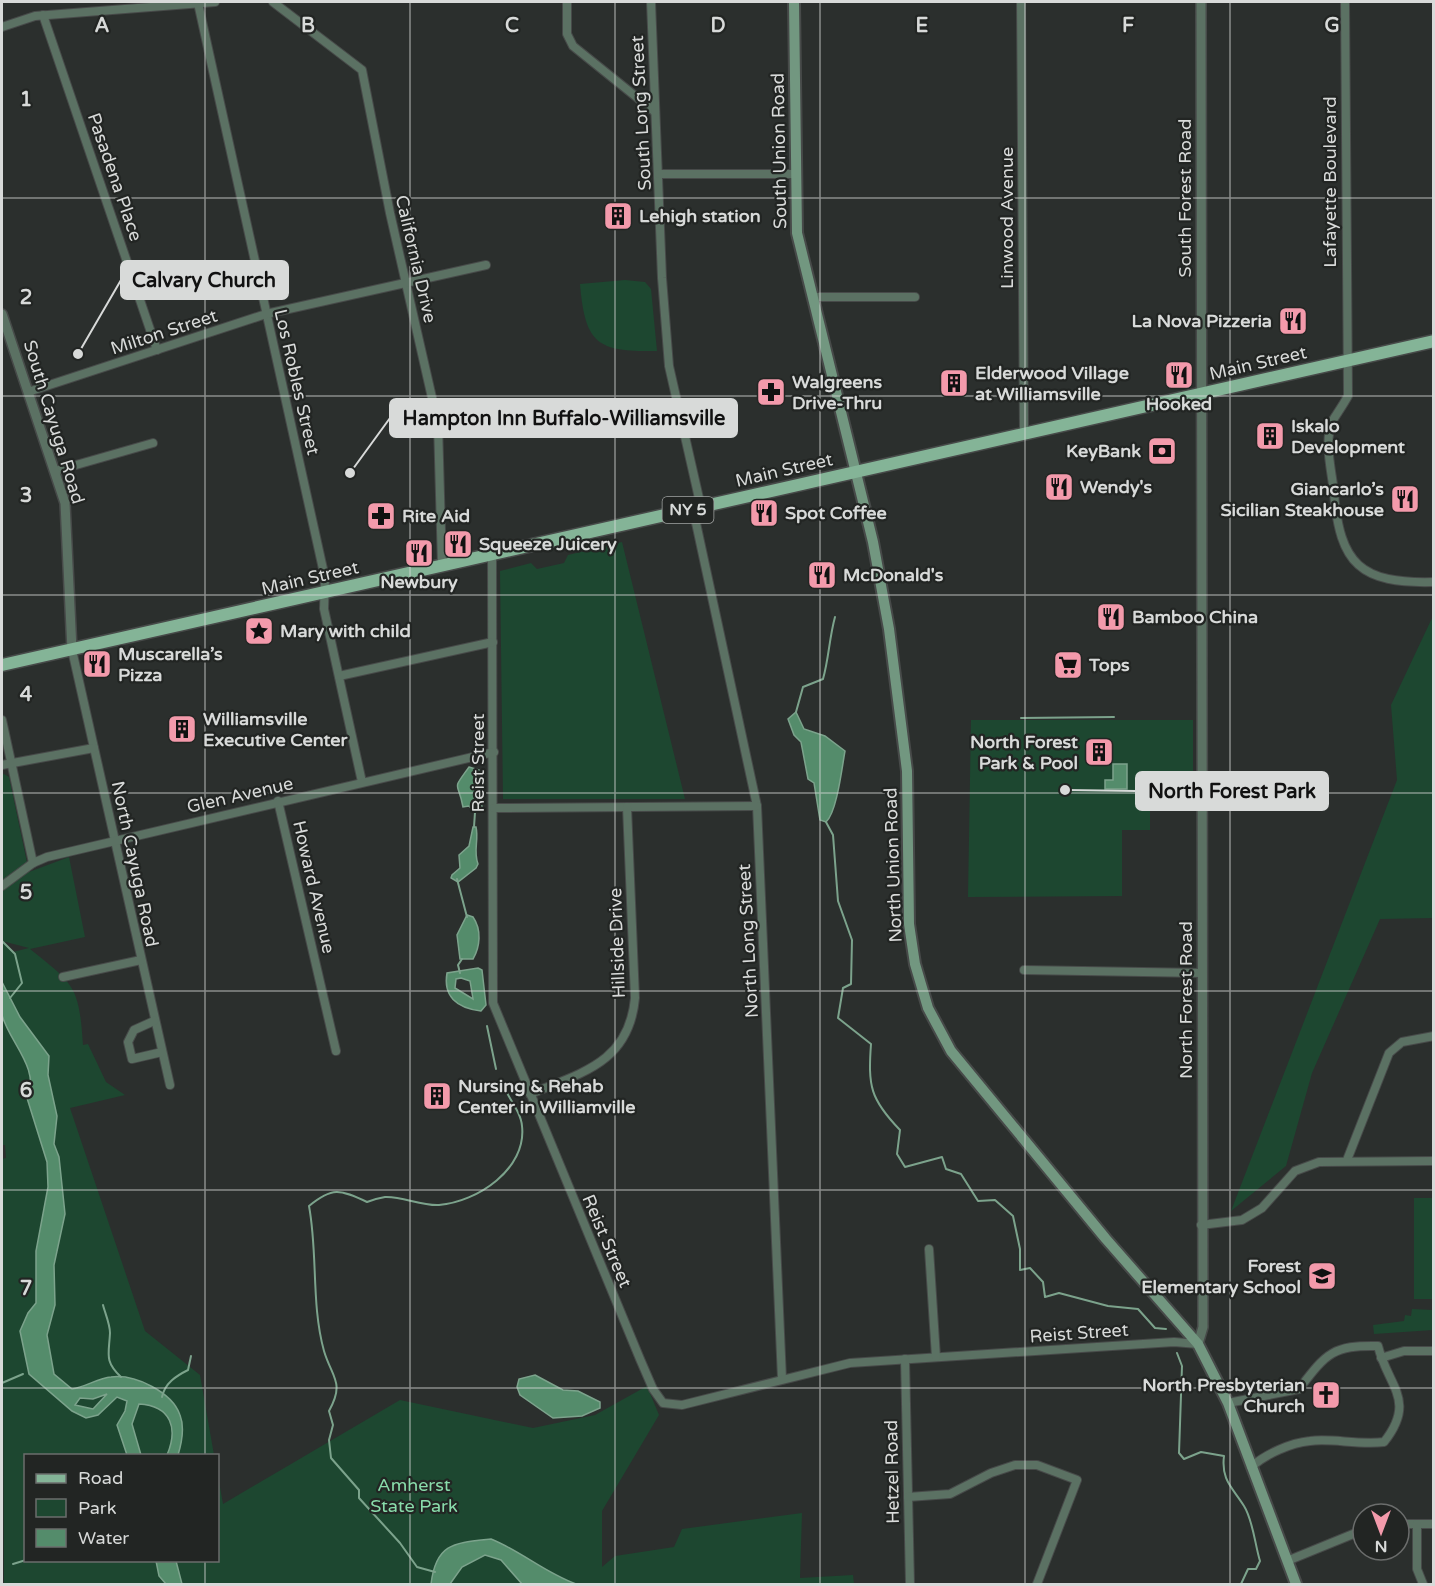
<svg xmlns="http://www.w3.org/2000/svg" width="1435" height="1586" viewBox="0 0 1435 1586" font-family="'Varela Round',sans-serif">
<rect width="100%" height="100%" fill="#2b2f2d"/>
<g fill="#1d4730">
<path d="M 625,280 L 645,282 L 651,289 L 657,351 C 598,352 585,345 580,284 Z"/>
<polygon points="622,542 685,799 503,799 500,571 531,563 537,569 564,563 568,555"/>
<polygon points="1433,616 1433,918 1380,919 1312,1073 1286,1166 1231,1211 1397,780 1391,705"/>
<polygon points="971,720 1193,720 1193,771 1160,771 1160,809 1150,809 1150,830 1122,830 1122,896 968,897"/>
<path d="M 4,774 L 9,777 L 29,872 L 69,857 L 85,937 L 30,949 C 75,985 79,986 83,1045 L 88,1044 L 106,1082 L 125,1095 L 70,1108 L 145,1331 L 200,1375 L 214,1455 L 26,1456 L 26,1560 L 218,1560 L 218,1476 L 223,1504 L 400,1400 L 533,1428 L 595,1415 L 647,1386 L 659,1415 L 602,1511 L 602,1567 L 615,1556 L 674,1547 L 682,1529 L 802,1513 L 800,1578 L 853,1575 L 854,1584 L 4,1584 L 2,1159 L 6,1158 L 5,1145 L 2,1145 L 2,942 L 13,952 L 29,948 L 2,941 L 2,775 Z"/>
<rect x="1414" y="1198" width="19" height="101"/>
<polygon points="1412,1309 1433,1310 1433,1330 1374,1334 1373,1325 1404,1321 1405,1315 1411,1316"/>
</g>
<g fill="#548c6b" stroke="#7ca38c" stroke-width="1.5" fill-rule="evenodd">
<path d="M 796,712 L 804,729 L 825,736 L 845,751 C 842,767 837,812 826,822 L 820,820 L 814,783 L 808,779 L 801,742 L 794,735 L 788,719 Z"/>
<polygon points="1113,764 1127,764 1127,789 1105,789 1105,780 1113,780"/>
<path d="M 469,767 L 479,770 L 476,778 L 482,807 L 475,813 L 469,806 L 463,807 C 458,780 451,792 469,767 Z"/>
<path d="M 473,827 L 476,827 C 479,840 473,851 478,864 L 476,868 L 458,882 L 451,878 L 452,875 L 460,868 L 459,855 L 469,846 Z"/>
<path d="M 467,915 L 473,917 C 482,930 480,947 473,959 L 460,959 L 457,935 Z"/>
<path d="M 478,968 L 482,970 L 486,1005 L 481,1011 C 456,1008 443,996 447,973 ZM 461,978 L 470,981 L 473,999 L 455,988 L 456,979 Z"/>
<path d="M 2,982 L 20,1017 L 49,1056 L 48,1075 L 57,1116 L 54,1144 L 59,1157 L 65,1214 L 54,1265 L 55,1305 L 47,1335 L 54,1374 L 72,1389 C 86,1387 98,1378 111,1377 C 135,1374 172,1392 180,1415 C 185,1428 182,1442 178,1455 L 167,1455 C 178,1429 172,1406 139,1404 L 132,1424 L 141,1455 L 127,1455 L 117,1425 L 125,1411 L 127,1401 L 117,1397 L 98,1415 L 86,1418 L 72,1411 L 29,1374 L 20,1331 L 28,1313 L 36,1303 L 36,1251 L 48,1187 L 47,1162 L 27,1098 C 41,1069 9,1042 2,1015 C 0,1006 1,992 2,982 ZM 107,1394 L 93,1409 L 75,1405 L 80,1398 L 93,1399 Z"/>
<polygon points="535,1375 563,1390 578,1391 600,1402 600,1408 582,1416 553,1418 520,1395 517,1387 519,1379"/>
<path d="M 491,1539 C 521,1551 545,1573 576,1584 L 522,1584 L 501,1560 L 485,1555 L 462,1567 L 450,1584 L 431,1584 C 436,1543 454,1543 491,1539 Z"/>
<polygon points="156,1561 176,1561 182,1584 166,1584 159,1576"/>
</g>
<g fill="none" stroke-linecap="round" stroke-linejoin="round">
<g stroke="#7ca38c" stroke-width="2">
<path d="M 796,712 L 803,687 L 823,679 C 829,658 829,639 835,617"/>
<polyline points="1021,718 1114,717"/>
<path d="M 826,822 L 833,835 L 838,901 L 852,940 L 851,984 L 843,988 L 838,1018 L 871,1044 C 868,1086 870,1099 900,1130 L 897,1154 L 905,1167 L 942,1157 L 946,1169 L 961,1174 L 978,1201 L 995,1200 L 1013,1216 L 1020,1249 L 1020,1270 L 1030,1268 L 1043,1282 L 1045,1297 L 1059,1293 L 1108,1306 L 1138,1309 L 1155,1328 L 1166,1329"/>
<polyline points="474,827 475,812"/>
<polyline points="457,879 467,917"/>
<polyline points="2,941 15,954 22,983 10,998"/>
<polyline points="460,973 458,965 462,959"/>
<polyline points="487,1026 496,1069"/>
<path d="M 103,1305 C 105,1313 110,1324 110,1333 C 109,1354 104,1361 121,1377"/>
<path d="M 1177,1353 L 1182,1366 L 1179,1453 L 1184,1459 L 1201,1452 L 1224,1456 C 1221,1480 1232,1487 1244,1506 C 1253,1520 1255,1545 1260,1561 L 1256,1569 L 1248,1569 L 1241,1584"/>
<polyline points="2,1383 23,1374"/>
<path d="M 162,1397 C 165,1383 176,1376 188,1370 L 191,1356"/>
<polyline points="13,1564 26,1560"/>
<path d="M 435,1572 L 417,1567 L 400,1543 L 359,1498 L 359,1490 L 331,1458 L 329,1440 L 333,1425 L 329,1411 C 345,1382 332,1378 324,1351 C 311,1304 318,1254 309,1206 C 332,1187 340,1189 367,1202 C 372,1200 379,1198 385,1197 C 402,1196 421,1206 439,1205 C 477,1202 527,1169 522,1126 C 521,1111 506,1095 501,1081"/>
</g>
<g stroke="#474a49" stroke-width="10">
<g id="minor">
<polyline points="273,2 362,70 390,213 438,424 442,566"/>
<polyline points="567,2 567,34 573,46 655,112"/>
<polyline points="651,2 662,278 669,366 701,507"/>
<polyline points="1021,2 1024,435"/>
<path d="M 1345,2 L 1348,396 C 1343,405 1338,412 1333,420 C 1323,441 1332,471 1334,493 C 1340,564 1360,584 1434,582"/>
<polyline points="198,3 325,578 324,609 362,782"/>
<polyline points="43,15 157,350"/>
<polyline points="2,27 35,16 215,2"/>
<polyline points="659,174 794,174"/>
<polyline points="813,297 915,297"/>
<polyline points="28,392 266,314 486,265"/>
<polyline points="55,471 153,443"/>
<polyline points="693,509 757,806 782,1379"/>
<polyline points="492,554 493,1003 640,1359 653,1389 663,1403 682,1405 850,1363 1174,1342 1198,1344"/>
<polyline points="72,650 170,1085"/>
<polyline points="339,676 493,642"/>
<polyline points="2,720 33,863"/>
<polyline points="2,765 94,748"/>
<polyline points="278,801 336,1051"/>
<polyline points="494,808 757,806"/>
<polyline points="2,886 33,863 47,857 494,752"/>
<polyline points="1024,970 1202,973"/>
<polyline points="63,977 141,960"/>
<polyline points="154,1021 134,1030 128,1042 132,1059 162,1052"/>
<path d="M 530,1094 C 581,1073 629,1063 635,998 L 627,807"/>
<polyline points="1347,1160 1389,1053 1402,1042 1434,1036"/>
<polyline points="1201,1225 1242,1220 1262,1208 1295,1171 1319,1162 1434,1161"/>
<polyline points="929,1249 936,1357"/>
<polyline points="1381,1358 1404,1351 1434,1351"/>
<polyline points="905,1359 910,1584"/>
<path d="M 1228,1403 L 1299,1389 C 1326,1354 1332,1345 1378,1346 C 1388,1387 1417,1400 1384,1442 C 1358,1445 1331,1438 1310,1441 C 1290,1443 1266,1454 1251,1467"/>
<polyline points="908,1497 950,1494 991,1473 1015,1465 1037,1465 1077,1480 1037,1584"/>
<polyline points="1399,1524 1434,1524"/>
<polyline points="1417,1524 1417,1569 1423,1584"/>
<polyline points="1287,1561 1363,1530"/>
</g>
</g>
<g stroke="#474a49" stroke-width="12">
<g id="tertiary">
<polyline points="2,314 65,503 72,650"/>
<polyline points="1198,1344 1203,1327 1201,2"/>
</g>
</g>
<g stroke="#474a49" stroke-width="14">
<polyline id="secondary" points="794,2 797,233 873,542 889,629 907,771 909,924 915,964 928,1008 951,1051 1106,1239 1198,1344 1228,1403 1296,1584"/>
</g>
<g stroke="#474a49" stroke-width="15">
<polyline id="primary" points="2,665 1434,341"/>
</g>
<use href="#minor" stroke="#5b7163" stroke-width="8"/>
<use href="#tertiary" stroke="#5b7163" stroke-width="9"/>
<use href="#secondary" stroke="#729780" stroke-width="10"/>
<use href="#primary" stroke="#84b497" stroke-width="12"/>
</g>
<path fill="none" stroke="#d8dad9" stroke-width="1.5" stroke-opacity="0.55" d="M 205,2 L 205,1456M 410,2 L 410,1584M 615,2 L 615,1584M 820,2 L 820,1584M 1025,2 L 1025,1584M 1230,2 L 1230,1584M 2,198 L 1434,198M 2,396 L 1434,396M 2,595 L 1434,595M 2,793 L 1434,793M 2,991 L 1434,991M 2,1190 L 1434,1190M 2,1388 L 1434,1388M 205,1560 L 205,1584"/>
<defs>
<g id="building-square" transform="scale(1.5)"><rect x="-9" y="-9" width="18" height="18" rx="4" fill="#f39aab" stroke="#222523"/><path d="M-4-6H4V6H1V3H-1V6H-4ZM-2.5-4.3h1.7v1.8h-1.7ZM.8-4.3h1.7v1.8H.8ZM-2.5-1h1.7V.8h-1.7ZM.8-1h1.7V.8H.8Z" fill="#111"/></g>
<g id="restaurant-square" transform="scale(1.5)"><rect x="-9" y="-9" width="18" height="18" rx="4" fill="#f39aab" stroke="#222523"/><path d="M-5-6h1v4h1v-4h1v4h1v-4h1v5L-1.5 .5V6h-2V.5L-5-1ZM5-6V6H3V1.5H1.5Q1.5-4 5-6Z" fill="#111"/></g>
<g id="pharmacy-square" transform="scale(1.5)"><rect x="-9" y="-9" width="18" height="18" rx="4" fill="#f39aab" stroke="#222523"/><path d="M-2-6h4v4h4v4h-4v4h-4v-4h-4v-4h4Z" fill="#111"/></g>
<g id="bank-square" transform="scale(1.5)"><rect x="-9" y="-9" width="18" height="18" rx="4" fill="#f39aab" stroke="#222523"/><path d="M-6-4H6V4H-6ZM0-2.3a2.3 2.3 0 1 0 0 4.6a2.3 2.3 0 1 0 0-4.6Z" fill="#111"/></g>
<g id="sight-square" transform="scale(1.5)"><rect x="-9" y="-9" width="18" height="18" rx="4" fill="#f39aab" stroke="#222523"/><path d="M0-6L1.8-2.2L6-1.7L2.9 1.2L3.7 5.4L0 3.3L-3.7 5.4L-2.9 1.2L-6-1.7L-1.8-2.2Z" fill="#111"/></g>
<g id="supermarket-square" transform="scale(1.5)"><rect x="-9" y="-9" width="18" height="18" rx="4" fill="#f39aab" stroke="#222523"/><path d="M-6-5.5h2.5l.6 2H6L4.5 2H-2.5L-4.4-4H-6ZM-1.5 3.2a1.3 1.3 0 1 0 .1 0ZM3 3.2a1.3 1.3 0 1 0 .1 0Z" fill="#111"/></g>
<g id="school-square" transform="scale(1.5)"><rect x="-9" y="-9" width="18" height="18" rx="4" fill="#f39aab" stroke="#222523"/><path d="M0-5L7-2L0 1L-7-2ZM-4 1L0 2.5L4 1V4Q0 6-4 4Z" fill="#111"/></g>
<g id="church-square" transform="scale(1.5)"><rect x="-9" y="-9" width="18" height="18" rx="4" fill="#f39aab" stroke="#222523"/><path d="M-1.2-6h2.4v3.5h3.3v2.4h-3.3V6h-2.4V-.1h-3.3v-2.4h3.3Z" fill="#111"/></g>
</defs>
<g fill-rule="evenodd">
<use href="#building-square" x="618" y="216"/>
<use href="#restaurant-square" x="1293" y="321"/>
<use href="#restaurant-square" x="1179" y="375"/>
<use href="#building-square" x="954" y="383"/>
<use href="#pharmacy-square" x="771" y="392"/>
<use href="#building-square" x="1270" y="436"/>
<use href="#bank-square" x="1162" y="451"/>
<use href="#restaurant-square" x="1059" y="487"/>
<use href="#restaurant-square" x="1405" y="499"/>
<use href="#restaurant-square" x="764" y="513"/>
<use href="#pharmacy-square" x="381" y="516"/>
<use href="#restaurant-square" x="458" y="544"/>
<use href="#restaurant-square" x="419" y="553"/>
<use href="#restaurant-square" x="822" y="575"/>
<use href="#restaurant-square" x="1111" y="617"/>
<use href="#sight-square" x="259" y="631"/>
<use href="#restaurant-square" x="97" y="664"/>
<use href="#supermarket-square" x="1068" y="665"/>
<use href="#building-square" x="182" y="729"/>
<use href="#building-square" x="1099" y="752"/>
<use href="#building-square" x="437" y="1096"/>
<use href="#school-square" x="1322" y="1276"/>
<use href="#church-square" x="1326" y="1395"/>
</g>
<g text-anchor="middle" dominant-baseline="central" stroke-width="4.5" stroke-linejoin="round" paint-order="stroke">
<rect fill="#222523" stroke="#a1a4a2" stroke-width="1.5" x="662.5" y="497" width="51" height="26" rx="4.5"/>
<g font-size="16" font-weight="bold" fill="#d8dad9">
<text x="688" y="510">NY 5</text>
</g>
<g font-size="18" fill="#d8dad9" stroke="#222523">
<text transform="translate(641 113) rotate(-93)">South Long Street</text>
<text transform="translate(779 151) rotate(-91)">South Union Road</text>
<text transform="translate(115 177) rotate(71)">Pasadena Place</text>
<text transform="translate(1330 182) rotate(-90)">Lafayette Boulevard</text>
<text transform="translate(1185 198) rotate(-90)">South Forest Road</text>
<text transform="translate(1007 218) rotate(-90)">Linwood Avenue</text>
<text transform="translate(416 259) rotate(77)">California Drive</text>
<text transform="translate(164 332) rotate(-18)">Milton Street</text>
<text transform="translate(1258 363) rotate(-13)">Main Street</text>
<text transform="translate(297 382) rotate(77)">Los Robles Street</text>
<text transform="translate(54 422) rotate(73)">South Cayuga Road</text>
<text transform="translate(784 470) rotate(-13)">Main Street</text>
<text transform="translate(310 578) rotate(-13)">Main Street</text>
<text transform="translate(478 763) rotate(-90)">Reist Street</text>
<text transform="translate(240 795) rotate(-13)">Glen Avenue</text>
<text transform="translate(135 864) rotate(78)">North Cayuga Road</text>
<text transform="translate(893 865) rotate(-92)">North Union Road</text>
<text transform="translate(314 887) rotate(77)">Howard Avenue</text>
<text transform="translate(748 941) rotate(-93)">North Long Street</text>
<text transform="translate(617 943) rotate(-92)">Hillside Drive</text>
<text transform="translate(1186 1000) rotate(-90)">North Forest Road</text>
<text transform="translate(607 1241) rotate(67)">Reist Street</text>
<text transform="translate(1079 1333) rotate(-4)">Reist Street</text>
<text transform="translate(892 1472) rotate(-91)">Hetzel Road</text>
</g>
<g font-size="18" font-weight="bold" fill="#d8dad9" stroke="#222523" text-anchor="start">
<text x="639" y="216">Lehigh station</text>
<text x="1272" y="321" text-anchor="end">La Nova Pizzeria</text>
<text x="975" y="373">Elderwood Village<tspan x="975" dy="21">at Williamsville</tspan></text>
<text x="792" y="382">Walgreens<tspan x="792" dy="21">Drive-Thru</tspan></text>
<text x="1179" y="404" text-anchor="middle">Hooked</text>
<text x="1291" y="426">Iskalo<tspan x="1291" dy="21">Development</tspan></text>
<text x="1141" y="451" text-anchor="end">KeyBank</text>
<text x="1080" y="487">Wendy's</text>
<text x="1384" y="489" text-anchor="end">Giancarlo’s<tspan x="1384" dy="21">Sicilian Steakhouse</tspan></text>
<text x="785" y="513">Spot Coffee</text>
<text x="402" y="516">Rite Aid</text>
<text x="479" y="544">Squeeze Juicery</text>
<text x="843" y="575">McDonald's</text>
<text x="419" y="582" text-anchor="middle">Newbury</text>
<text x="1132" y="617">Bamboo China</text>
<text x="280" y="631">Mary with child</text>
<text x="118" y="654">Muscarella’s<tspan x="118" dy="21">Pizza</tspan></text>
<text x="1089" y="665">Tops</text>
<text x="203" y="719">Williamsville<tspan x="203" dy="21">Executive Center</tspan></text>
<text x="1078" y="742" text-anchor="end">North Forest<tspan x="1078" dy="21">Park &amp; Pool</tspan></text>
<text x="458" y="1086">Nursing &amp; Rehab<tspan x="458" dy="21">Center in Williamville</tspan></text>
<text x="1301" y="1266" text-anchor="end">Forest<tspan x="1301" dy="21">Elementary School</tspan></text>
<text x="1305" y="1385" text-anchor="end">North Presbyterian<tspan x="1305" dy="21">Church</tspan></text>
</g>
<g font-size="18" fill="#89dcab" stroke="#222523">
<text x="414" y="1485">Amherst<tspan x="414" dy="21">State Park</tspan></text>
</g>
</g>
<g font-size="20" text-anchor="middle" font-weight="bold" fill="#d8dad9" stroke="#222523" stroke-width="4.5" stroke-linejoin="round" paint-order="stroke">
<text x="102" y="32">A</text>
<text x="308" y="32">B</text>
<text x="512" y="32">C</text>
<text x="718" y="32">D</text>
<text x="922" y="32">E</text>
<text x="1128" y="32">F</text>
<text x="1332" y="32">G</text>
<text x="26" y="106">1</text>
<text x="26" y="304">2</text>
<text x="26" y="502">3</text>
<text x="26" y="701">4</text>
<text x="26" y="899">5</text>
<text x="26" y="1097">6</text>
<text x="26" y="1295">7</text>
</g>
<path fill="none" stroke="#d8dad9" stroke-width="2" d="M78 354L121 280M350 473L390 418M1065 790L1136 791"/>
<g fill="#d8dad9" stroke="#222523" stroke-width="2">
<circle cx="78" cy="354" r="6"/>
<circle cx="350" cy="473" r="6"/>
<circle cx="1065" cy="790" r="6"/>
</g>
<g fill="#d8dad9" stroke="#d8dad9" stroke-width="2">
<rect x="121" y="261" width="167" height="38" rx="6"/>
<rect x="390" y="399" width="347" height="38" rx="6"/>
<rect x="1136" y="772" width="192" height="38" rx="6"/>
</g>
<g font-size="20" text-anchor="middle" font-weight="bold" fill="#111">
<text x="204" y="287">Calvary Church</text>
<text x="564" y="425">Hampton Inn Buffalo-Williamsville</text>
<text x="1232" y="798">North Forest Park</text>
</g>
<rect width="1435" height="1586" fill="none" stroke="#d8dad9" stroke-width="6"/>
<rect x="24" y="1454" width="195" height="108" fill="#222523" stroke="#6b6d6c" stroke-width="1.5"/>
<rect x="36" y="1474" width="30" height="9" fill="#84b497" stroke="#6b6d6c" stroke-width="1.5"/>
<text x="78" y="1484" font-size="18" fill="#d8dad9">Road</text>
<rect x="36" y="1499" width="30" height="18" fill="#1d4730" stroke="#6b6d6c" stroke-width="1.5"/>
<text x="78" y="1514" font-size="18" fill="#d8dad9">Park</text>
<rect x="36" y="1529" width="30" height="18" fill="#548c6b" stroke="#6b6d6c" stroke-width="1.5"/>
<text x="78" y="1544" font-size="18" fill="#d8dad9">Water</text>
<g transform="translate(1381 1532) rotate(180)"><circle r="28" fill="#222523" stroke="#6b6d6c" stroke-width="1.5"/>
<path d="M0-4.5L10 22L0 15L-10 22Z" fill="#f39aab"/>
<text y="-9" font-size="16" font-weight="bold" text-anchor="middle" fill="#d8dad9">N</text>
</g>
</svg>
